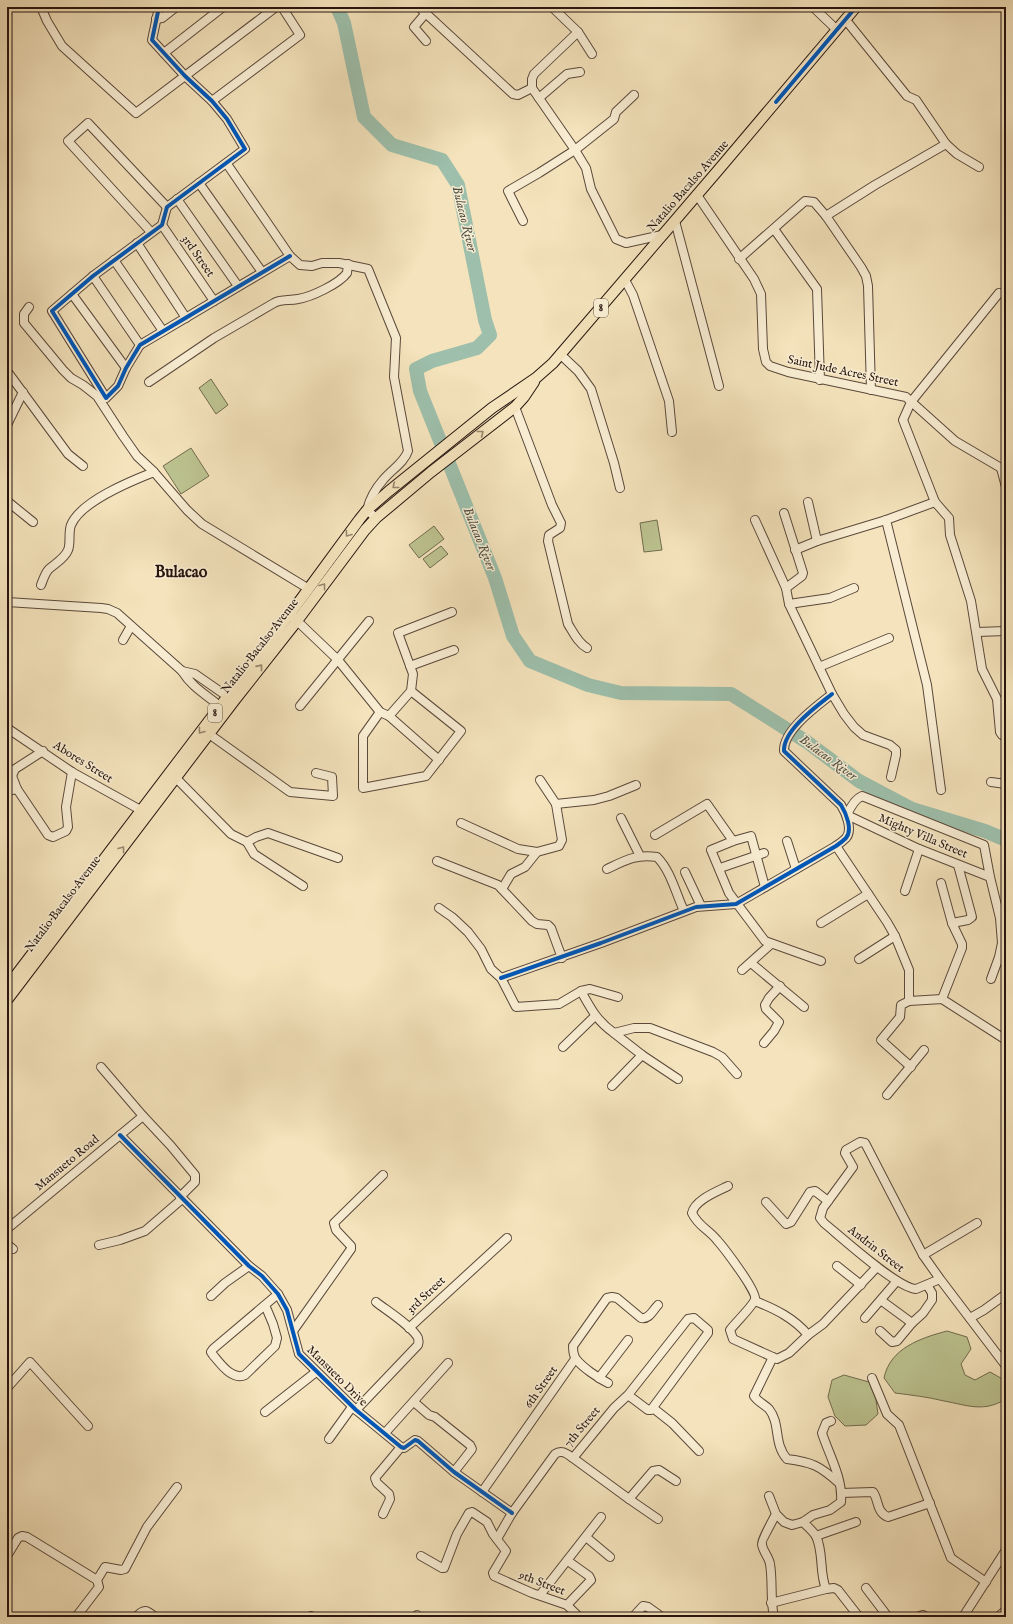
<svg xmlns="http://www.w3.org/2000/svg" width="1013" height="1624" viewBox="0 0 1013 1624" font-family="'IM FELL English',serif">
<rect width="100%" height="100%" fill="#f4e3bc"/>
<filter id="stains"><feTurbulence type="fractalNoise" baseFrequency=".005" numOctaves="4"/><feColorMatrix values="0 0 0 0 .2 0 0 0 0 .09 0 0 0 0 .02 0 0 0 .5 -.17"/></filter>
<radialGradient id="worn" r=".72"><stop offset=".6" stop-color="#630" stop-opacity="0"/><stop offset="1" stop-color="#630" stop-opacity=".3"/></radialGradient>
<g fill="#bcc390" stroke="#716c4f">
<polygon points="211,379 228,405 216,414 199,388"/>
<polygon points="191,448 209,476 181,494 163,466"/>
<polygon points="657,520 662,550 644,552 640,523"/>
<polygon points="434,526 444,539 419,558 409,545"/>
<polygon points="441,546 448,554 430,568 423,559"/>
<path d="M 947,1331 L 967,1337 L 971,1349 L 961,1364 L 965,1375 L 975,1380 L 990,1372 L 1006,1381 L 1006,1399 C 983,1413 967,1405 944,1401 C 928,1397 911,1395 895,1393 L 884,1378 C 890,1348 921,1338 947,1331 Z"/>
<polygon points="844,1375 869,1382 876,1400 878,1414 866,1425 845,1426 835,1416 828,1397 832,1380"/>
</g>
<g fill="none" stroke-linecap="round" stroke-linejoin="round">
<polyline stroke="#9dbfab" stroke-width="14" points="337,7 344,23 364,117 392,145 442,160 458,185 485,320 490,335 477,348 432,361 416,369 420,391 495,578 513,636 530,661 588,685 621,693 731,694 807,742 859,781 912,809 985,831 1006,840"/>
<g stroke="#5a483a" stroke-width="10">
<g id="minor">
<polyline points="41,7 47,21 62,46 136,113 276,7"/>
<polyline points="159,7 152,40 185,76 212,101 227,119 245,149 167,207 162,225 93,276 52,311 106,398 118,386 126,368 140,345 290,256"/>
<polyline points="419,7 513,94 518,95 532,88"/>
<polyline points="552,7 578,32 592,54"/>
<polyline points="813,7 836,29"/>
<polyline points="426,13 414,27 426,41"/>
<polyline points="156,19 162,18 176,7"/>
<polyline points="845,19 907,96 916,100 946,144 957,154 979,167"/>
<polyline points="578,32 534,74 532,79 532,88 575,150 586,168 591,189 616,239 626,243 662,235"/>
<polyline points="164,53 223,7"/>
<polyline points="539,98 567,74 580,72"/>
<polyline points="212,101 300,35 282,7"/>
<path d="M 227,164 L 290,256 L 300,265 L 312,266 L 322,263 L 339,263 L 368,269 L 396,338 L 394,377 L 408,451 C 404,463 391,470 383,480 C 375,489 370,498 367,510 L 376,518"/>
<polyline points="199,183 262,272"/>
<polyline points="697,195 754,279 761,294 763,349 766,362 770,366 788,372 906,397 955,441 1001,468 1006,468"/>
<polyline points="177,199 238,286"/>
<polyline points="826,216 875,185 946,144"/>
<polyline points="523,221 508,191 539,173 575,150 614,119 616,112 634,95"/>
<polyline points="675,221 719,386"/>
<polyline points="162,225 214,301"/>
<polyline points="774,229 817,289 820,380"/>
<polyline points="151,232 68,141 88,123 167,207"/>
<polyline points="137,243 186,318"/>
<polyline points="739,259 805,201 814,202 826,216 861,267 866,276 868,286 871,390"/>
<polyline points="114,260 163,331"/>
<polyline points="93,276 140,345"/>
<polyline points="625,280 633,295 669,401 672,432"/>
<polyline points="999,293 911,402 903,420 935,502 949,518 950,535 971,601 982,669 997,699 1000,732 1002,735 1006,737"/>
<polyline points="72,294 126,368"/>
<polyline points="29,307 24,314 24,323 63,370 71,378 83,385 97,396 123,436 137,456 154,472 187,510 202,524 309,589"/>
<polyline points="560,354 578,371 591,389 614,463 620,488"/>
<polyline points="7,371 68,454 83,466"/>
<path d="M 149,382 L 214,338 L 274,303 C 282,299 289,301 298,299 C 311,297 339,284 347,273 L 348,264"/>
<path d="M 515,407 L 552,505 L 561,523 L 560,528 L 549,535 L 548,541 L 568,624 C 573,632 578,643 587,648"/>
<polyline points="7,425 23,392"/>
<polyline points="1001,468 1006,487"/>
<polyline points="7,501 33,522"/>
<polyline points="808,502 817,541"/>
<polyline points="784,513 803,573 802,576 786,588"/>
<polyline points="755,520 786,588 789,604 832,694 844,714 854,727 863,735 890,745 896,750 896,755 891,777"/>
<polyline points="886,520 927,685 941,790"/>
<polyline points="795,550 817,541 886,520 935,502"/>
<path d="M 41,585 C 43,580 45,573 49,569 C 56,563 65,558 68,550 C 71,543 68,533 71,525 C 81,501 131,481 154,472"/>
<path d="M 7,602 L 101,608 L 108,609 L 117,613 L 182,671 C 194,690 208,695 223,709"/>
<polyline points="789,604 830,598 854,588"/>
<polyline points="293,617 338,660 380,712 389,716 439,760"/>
<polyline points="977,632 1006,631"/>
<polyline points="123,640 131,626"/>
<polyline points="410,666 454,650"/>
<polyline points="819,667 889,638"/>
<polyline points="182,671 195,674 231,699"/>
<polyline points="300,706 369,621"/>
<polyline points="380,712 363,736 363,788 426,776 461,731 411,691"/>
<polyline points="389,716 411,691 413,674 398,633 452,612"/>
<polyline points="7,728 72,772 146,813"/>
<polyline points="209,734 290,792 333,796 332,777 316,773"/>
<polyline points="43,751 15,769 12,776 17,789 48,835 53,837 66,831 68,827 66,807 72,772"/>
<polyline points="176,778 231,834 247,842 256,837 268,833 338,858"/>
<polyline points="991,782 1006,784"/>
<polyline points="7,791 17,789"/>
<polyline points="556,804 594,800 609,796 636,785"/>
<polyline points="621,818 640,856"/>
<polyline points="461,823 518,849 537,852"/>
<polyline points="655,835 707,804 733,841"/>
<polyline points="787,841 796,869"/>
<polyline points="247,842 254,854 303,886"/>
<polyline points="836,846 887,922 895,936 909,970 909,1001 901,1005 900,1017 881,1040 911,1067"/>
<polyline points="437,861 498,885 532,921 537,924 548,925 551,928 562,958"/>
<polyline points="723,867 764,853"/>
<path d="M 607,869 C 626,860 636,854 657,857 C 671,871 676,894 684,911"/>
<polyline points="685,872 701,906"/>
<path d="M 990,877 L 919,849 L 847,815 C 850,808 855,799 862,796 L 984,845 L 990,877 L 1000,918 L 1002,943 L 999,957 L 991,979"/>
<polyline points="941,883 952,923 962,944 962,948 942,999"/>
<polyline points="765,887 751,836 733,841 711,850 729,893 765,941 821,961"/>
<polyline points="502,889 511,874 525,867 537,852 559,846 562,840 556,804 540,780"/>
<polyline points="905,891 919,849"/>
<polyline points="439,908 452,917 468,932 481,949 491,969 501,978 516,1007 559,1004 581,991 590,989 618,997"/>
<polyline points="821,923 868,894"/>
<polyline points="952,923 968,920 972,917 958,865"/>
<polyline points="859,959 895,936"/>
<polyline points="751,963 804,1007"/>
<polyline points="742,970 771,944"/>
<path d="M 501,978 L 601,943 L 696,907 L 736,904 L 836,846 C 839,844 843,841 846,838 C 853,830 846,813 841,805 L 784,751 C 783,730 817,706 832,694"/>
<path d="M 581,991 C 591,1009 597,1021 614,1033 L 634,1028 L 650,1028 L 713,1052 L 722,1057 L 737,1074"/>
<polyline points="909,1001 942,999 1006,1040"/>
<polyline points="614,1033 642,1055 678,1079"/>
<polyline points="764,1043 774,1031 779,1022 766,1009 765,1005 769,998 780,986"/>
<polyline points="563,1047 595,1016"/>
<polyline points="101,1067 143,1116 171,1146 195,1175 195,1182 180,1197"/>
<polyline points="612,1086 642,1055"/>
<polyline points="887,1095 924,1050"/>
<polyline points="120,1135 249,1266 262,1276 278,1294 287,1310 299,1354 356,1410 401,1447 404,1448 415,1440 418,1441 454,1472 512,1513"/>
<path d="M 728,1186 C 716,1192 695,1200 692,1213 C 698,1226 708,1229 717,1240 C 724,1248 757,1291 755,1299 C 754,1305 735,1323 730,1330 L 733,1339 L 777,1359 L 789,1353 L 808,1335 C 794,1318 775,1309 755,1301"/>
<polyline points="766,1202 786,1224 791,1222 810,1192 815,1191 828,1201"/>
<polyline points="7,1229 143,1116"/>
<polyline points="7,1244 13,1249"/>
<polyline points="99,1245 120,1240 145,1231 182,1199"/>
<polyline points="923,1255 977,1223"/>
<polyline points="837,1266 861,1285"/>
<path d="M 940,1279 L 923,1255 L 865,1143 L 860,1142 L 846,1150 L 845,1153 L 853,1167 L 823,1208 L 820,1218 L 824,1223 C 841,1237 897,1288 916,1289 L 940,1279 L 1006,1366"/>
<polyline points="211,1296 225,1283 249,1266"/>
<polyline points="882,1301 912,1323"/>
<path d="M 265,1305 L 273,1324 L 277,1338 L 275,1346 L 245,1375 C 232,1381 220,1363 213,1355 L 211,1352 L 213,1349 L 278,1294"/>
<polyline points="865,1318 896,1282"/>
<polyline points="970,1318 984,1310 1006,1294"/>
<polyline points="409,1328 507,1238"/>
<polyline points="293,1331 351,1249 351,1246 336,1230 334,1223 383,1175"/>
<polyline points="880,1331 892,1342 897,1341 912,1323 923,1313 932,1300 932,1293 927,1285"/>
<polyline points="808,1335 823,1324 877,1267"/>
<path d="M 773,1357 L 754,1396 C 758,1402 764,1404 769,1409 C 781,1424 773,1443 787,1459 C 812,1462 820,1466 839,1483"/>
<polyline points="599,1378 628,1340"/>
<polyline points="872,1378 887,1414 899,1425 951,1558 986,1582"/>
<path d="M 608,1383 C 598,1378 582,1367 576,1359 C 573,1355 573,1351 573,1346 L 607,1298 L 612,1297 L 617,1298 L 641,1318 C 649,1320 653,1310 658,1305"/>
<polyline points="7,1388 30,1362 88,1426"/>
<polyline points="414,1402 429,1415 435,1417 470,1445 472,1449 454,1472"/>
<polyline points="653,1408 672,1423 699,1451"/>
<path d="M 356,1410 L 418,1345 C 419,1342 419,1341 418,1338 C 413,1327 386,1310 376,1302"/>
<polyline points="265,1412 316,1372"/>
<polyline points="385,1433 448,1363"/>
<polyline points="329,1439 352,1407"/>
<polyline points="573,1458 614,1408 628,1395 688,1319 694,1318 708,1330 708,1333 651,1410 648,1410 628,1395"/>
<polyline points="482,1492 575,1359"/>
<path d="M 841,1493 L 873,1492 C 879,1500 876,1512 888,1517 L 930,1503"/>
<path d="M 769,1496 L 776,1514 L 784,1522 L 792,1525 L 803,1522 L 813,1515 L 830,1510 L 841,1502 C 843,1478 829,1455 822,1433 L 826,1423 L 831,1421"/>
<polyline points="629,1499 658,1519"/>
<polyline points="383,1514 390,1499 389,1494 377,1483 375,1478 401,1447"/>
<path d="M 803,1522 C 807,1526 813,1531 816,1536 C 824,1553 819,1572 826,1589"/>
<polyline points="816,1536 856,1522"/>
<polyline points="586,1537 610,1557"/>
<path d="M 497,1539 L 512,1513 L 555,1454 C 562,1449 567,1454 573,1458 L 629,1499 L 653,1471 L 659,1470 L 676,1481"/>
<polyline points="7,1556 18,1538 22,1536 27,1537 97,1580 99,1587 76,1617"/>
<polyline points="421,1556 442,1568 444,1568 457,1534 469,1513 472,1512 487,1522 493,1534 506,1551 493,1573 494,1576 532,1593 567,1605 579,1617"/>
<polyline points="97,1580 105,1567 121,1570 125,1569 147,1527 177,1487"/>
<polyline points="866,1588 888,1617"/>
<polyline points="540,1595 601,1517"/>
<polyline points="771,1603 826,1589 834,1588 838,1590 859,1617"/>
<polyline points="567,1605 591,1580 589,1576 568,1561"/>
<polyline points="417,1615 418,1617"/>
<path d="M 136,1617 C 144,1608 147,1610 155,1617"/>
<polyline points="311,1617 311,1616"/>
<polyline points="633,1617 643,1606 648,1607 662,1617"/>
<path d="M 774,1617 C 770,1599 773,1582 770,1564 C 769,1557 762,1550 762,1544 C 761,1541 774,1518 776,1514"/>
<polyline points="917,1617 923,1615 926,1617"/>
<polyline points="963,1617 1006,1550"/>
<polyline points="998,1617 1006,1610"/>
</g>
</g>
<g stroke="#26140e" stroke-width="12">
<g id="major">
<polyline points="7,987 290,614 359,520 367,510 389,491 492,408 536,378 553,363 720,168 856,7"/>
<polyline points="7,1000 234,701 297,621 365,530 376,518 431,472 515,407 524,397 534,382"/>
</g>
</g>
<use href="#minor" stroke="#f8edd3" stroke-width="8"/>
<use href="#major" stroke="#f4e3bc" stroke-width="10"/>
<g stroke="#f8edd3" stroke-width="6">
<g id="cycleway">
<polyline points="159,7 152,40 185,76 212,101 227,119 245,149 167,207 162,225 93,276 52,311 106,398 118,386 126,368 140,345 290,256"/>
<polyline points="776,102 856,7"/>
<path d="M 501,978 L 601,943 L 696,907 L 736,904 L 836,846 C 839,844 843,841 846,838 C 853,830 846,813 841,805 L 784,751 C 783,730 817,706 832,694"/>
<polyline points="120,1135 249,1266 262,1276 278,1294 287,1310 299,1354 356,1410 401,1447 404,1448 415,1440 418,1441 454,1472 512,1513"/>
</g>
</g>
<use href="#cycleway" stroke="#0057b8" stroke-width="4"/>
</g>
<defs><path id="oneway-chevron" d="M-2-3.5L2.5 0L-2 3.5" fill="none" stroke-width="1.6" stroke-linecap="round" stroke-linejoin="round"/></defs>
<g stroke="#97866e">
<use href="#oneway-chevron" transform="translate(481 433) rotate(-38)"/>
<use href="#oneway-chevron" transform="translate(395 486) rotate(141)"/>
<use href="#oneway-chevron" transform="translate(348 534) rotate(127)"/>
<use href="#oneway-chevron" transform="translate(323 586) rotate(-53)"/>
<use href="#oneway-chevron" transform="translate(260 667) rotate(-51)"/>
<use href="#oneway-chevron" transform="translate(201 731) rotate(127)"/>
<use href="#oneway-chevron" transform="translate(122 849) rotate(-53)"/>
</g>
<g text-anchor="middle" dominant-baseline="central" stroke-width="3" stroke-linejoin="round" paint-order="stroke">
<g fill="#f8edd3" stroke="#655549" stroke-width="1">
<rect x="594" y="299" width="14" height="18" rx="3"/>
<rect x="208" y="704" width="14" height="18" rx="3"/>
</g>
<g font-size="11" font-weight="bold" fill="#26140e">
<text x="601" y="308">8</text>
<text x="215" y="713">8</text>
</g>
<g font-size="12" fill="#26140e" stroke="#f8edd3">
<text transform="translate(688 186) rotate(-49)">Natalio Bacalso Avenue</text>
<text transform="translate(198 256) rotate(55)">3rd Street</text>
<text transform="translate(843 371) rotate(12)">Saint Jude Acres Street</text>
<text transform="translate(260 646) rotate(-52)">Natalio Bacalso Avenue</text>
<text transform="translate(83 762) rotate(32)">Abores Street</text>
<text transform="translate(923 836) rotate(23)">Mighty Villa Street</text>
<text transform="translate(63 904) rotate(-53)">Natalio Bacalso Avenue</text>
<text transform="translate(67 1163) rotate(-40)">Mansueto Road</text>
<text transform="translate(876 1249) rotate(38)">Andrin Street</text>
<text transform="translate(426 1295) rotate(-43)">3rd Street</text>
<text transform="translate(337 1376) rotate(45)">Mansueto Drive</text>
<text transform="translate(541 1387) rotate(-55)">6th Street</text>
<text transform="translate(582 1427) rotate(-50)">7th Street</text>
<text transform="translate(542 1583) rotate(21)">9th Street</text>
</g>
<g font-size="13" font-style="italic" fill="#505045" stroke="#f8edd3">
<text transform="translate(464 219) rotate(76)">Bulacao River</text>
<text transform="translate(479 539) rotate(68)">Bulacao River</text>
<text transform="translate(828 758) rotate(36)">Bulacao River</text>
</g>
<g font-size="16" font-weight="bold" fill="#26140e" stroke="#f8edd3">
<text x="181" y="573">Bulacao</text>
</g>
</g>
<rect width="1013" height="1624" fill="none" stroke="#f4e3bc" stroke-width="24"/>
<rect x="8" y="8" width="997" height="1608" fill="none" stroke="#26140e" stroke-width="2"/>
<rect x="12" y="12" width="989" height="1600" fill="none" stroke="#26140e"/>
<rect width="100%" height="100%" filter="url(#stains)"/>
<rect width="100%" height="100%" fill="url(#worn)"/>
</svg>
